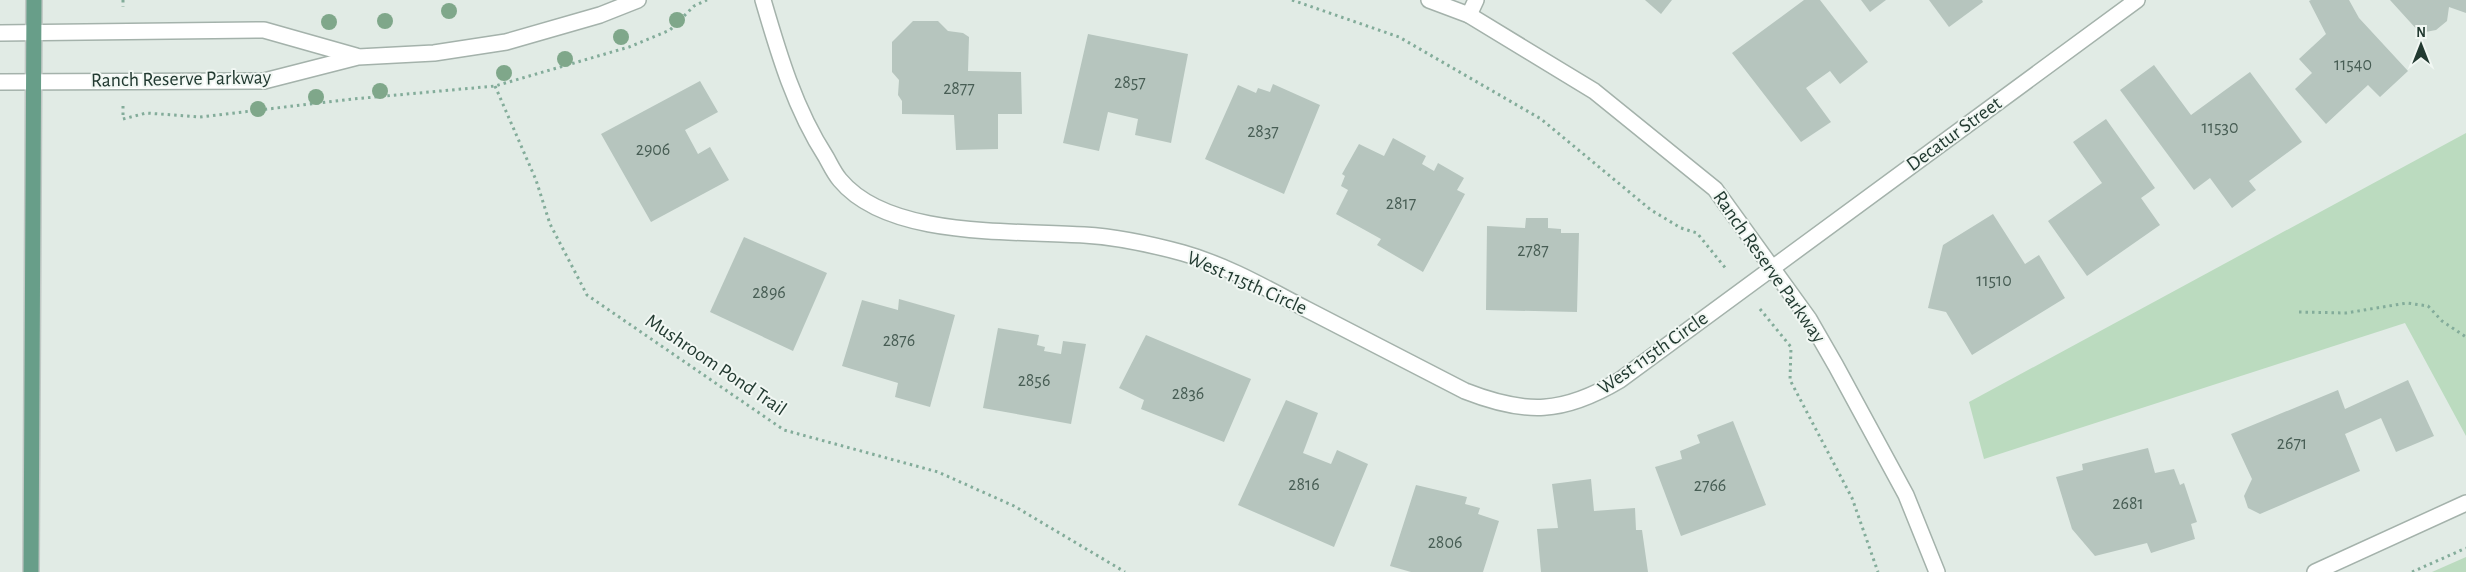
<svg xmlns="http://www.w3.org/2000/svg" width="2466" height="572" viewBox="0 0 2466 572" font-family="'Alegreya Sans',sans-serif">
<rect width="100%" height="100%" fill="#e1ebe5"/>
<g fill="#bbdbbf">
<polygon points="2466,133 2466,436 2405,323 1984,459 1969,402"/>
<polygon points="2466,557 2466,572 2432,572"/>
</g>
<g fill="#b6c5be">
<polygon points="1645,0 1672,0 1661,14"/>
<polygon points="1804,0 1820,0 1868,62 1840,84 1830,71 1806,88 1831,122 1801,142 1732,53"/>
<polygon points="1861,0 1886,0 1870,12"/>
<polygon points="1929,0 1982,0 1983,2 1949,27"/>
<polygon points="2311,0 2349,0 2359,18 2408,71 2380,97 2368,85 2326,124 2295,89 2312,73 2299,59 2326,34 2309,1"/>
<polygon points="2390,0 2466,0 2466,13 2449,7 2447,21 2436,30 2420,33"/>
<polygon points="913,21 938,21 948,31 963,33 969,37 968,71 1021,72 1022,114 998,114 998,149 956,150 954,115 902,114 902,101 898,95 899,80 892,72 892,42"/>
<polygon points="1088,34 1188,54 1171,143 1135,135 1138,119 1108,112 1099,151 1063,143"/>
<polygon points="2154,65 2191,115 2250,72 2302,142 2249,181 2256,190 2232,208 2210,178 2194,190 2120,90"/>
<polygon points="700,81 718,112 685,130 698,154 710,147 729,180 651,222 601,134"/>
<polygon points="1273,84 1320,105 1284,194 1205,159 1238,85 1256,93 1258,88 1270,92"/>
<polygon points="2106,119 2155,188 2141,198 2160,225 2087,276 2048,221 2102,183 2073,142"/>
<polygon points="1393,138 1426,156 1422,164 1434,171 1438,163 1464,178 1457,190 1465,194 1423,272 1377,245 1381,239 1336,214 1348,190 1341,186 1345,176 1342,174 1359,144 1384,156"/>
<polygon points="1993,214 2025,264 2039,255 2065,298 1972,355 1946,312 1928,308 1943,245"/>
<polygon points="1526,218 1548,218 1548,228 1561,229 1561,233 1579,233 1577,312 1486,310 1487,226 1525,228"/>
<polygon points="744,237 827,273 793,351 710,312"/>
<polygon points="899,299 955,315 930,407 895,397 898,383 842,366 862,300 898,310"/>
<polygon points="998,328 1039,335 1037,345 1045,347 1044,351 1061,354 1063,341 1086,344 1071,424 983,408"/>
<polygon points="1146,335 1251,379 1224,442 1141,409 1144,400 1119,388"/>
<polygon points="2408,380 2434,436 2396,452 2381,418 2345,434 2360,471 2260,514 2248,508 2244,496 2252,479 2231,434 2338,390 2345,409"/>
<polygon points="1286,400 1318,413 1303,453 1331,464 1337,450 1368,464 1334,547 1238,505"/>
<polygon points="1733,421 1766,505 1681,536 1655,467 1682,459 1680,451 1700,443 1697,435"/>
<polygon points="2148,448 2155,473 2174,469 2180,485 2184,483 2197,522 2191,524 2195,539 2151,553 2147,543 2095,556 2072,529 2056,477 2083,470 2082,464"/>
<polygon points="1591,479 1594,511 1635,508 1636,530 1642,530 1648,572 1541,572 1537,529 1558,528 1552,484"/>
<polygon points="1416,485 1467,497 1465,504 1480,508 1478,514 1499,521 1483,572 1411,572 1390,566"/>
</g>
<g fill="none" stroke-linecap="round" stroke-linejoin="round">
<g stroke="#a4b2ab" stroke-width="18">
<g id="minor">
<path d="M 763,0 C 779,55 795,109 826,157 C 830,164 834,173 840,180 C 889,239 1013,230 1084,235 C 1118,237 1150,244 1183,253 C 1226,265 1266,288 1306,309 C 1359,336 1412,364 1465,391 C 1526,415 1563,414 1620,380 L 2137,0"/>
<polyline points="1429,0 1469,15 1594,91 1715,189 1809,319 1836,366 1906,495 1937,572"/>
<polyline points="1469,15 1476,0"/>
<polyline points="0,33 264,30 356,56"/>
<polyline points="0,82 264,81 358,57 434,53 506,42 600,15 638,0"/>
<polyline points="2315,572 2466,503"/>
</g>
</g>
<g stroke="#c1c8c5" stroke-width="18">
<polyline id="major" points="31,572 34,0"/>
</g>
<g stroke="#83ac9a" stroke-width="3" stroke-dasharray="2.5 4" stroke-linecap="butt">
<polyline points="123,0 123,7"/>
<polyline points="1292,0 1399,37 1541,119 1651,210 1681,228 1697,233 1727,270"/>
<polyline points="495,86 536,180 550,224 587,295 784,430 938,472 1014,506 1125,572"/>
<polyline points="123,106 123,119 146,113 200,117 353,99 495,86 629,47 670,30 694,6 707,0"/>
<polyline points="1760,309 1791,347 1790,380 1852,498 1878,572"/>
<polyline points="2299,312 2346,313 2407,303 2428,306 2442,321 2466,337"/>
<polyline points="2412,572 2466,548"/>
</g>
<use href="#minor" stroke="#fff" stroke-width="15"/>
<use href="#major" stroke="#689e89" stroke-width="15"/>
</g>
<g fill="#7fa78a">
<circle cx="449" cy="11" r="8"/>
<circle cx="677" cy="20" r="8"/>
<circle cx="385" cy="21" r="8"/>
<circle cx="329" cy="22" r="8"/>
<circle cx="621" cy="37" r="8"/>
<circle cx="565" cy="59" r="8"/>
<circle cx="504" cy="73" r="8"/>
<circle cx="380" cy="91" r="8"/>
<circle cx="316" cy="97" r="8"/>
<circle cx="258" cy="109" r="8"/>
</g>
<g text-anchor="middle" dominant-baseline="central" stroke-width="4" stroke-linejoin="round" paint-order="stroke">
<g font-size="18" fill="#475d54">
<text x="2353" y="65">11540</text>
<text x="1130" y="83">2857</text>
<text x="959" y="89">2877</text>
<text x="2220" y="128">11530</text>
<text x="1263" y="132">2837</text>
<text x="653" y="150">2906</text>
<text x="1401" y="204">2817</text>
<text x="1533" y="251">2787</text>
<text x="1994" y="281">11510</text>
<text x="769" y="293">2896</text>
<text x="899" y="341">2876</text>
<text x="1034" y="381">2856</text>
<text x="1188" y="394">2836</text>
<text x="2292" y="444">2671</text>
<text x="1304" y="485">2816</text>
<text x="1710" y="486">2766</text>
<text x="2128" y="504">2681</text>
<text x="1445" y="543">2806</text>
</g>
<g font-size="20" fill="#223a31" stroke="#f1f7f3">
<text transform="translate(181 79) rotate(-1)">Ranch Reserve Parkway</text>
<text transform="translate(1954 134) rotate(-36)">Decatur Street</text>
<text transform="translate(1769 267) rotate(55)">Ranch Reserve Parkway</text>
<text transform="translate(1247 283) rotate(24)">West 115th Circle</text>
<text transform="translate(1653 353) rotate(-35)">West 115th Circle</text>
<text transform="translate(716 365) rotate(34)">Mushroom Pond Trail</text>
</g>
</g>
<g transform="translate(2421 45)" stroke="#f1f7f3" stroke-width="4" paint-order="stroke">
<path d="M0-4L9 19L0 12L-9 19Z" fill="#223a31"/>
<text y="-8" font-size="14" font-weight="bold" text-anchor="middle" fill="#223a31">N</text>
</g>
</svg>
